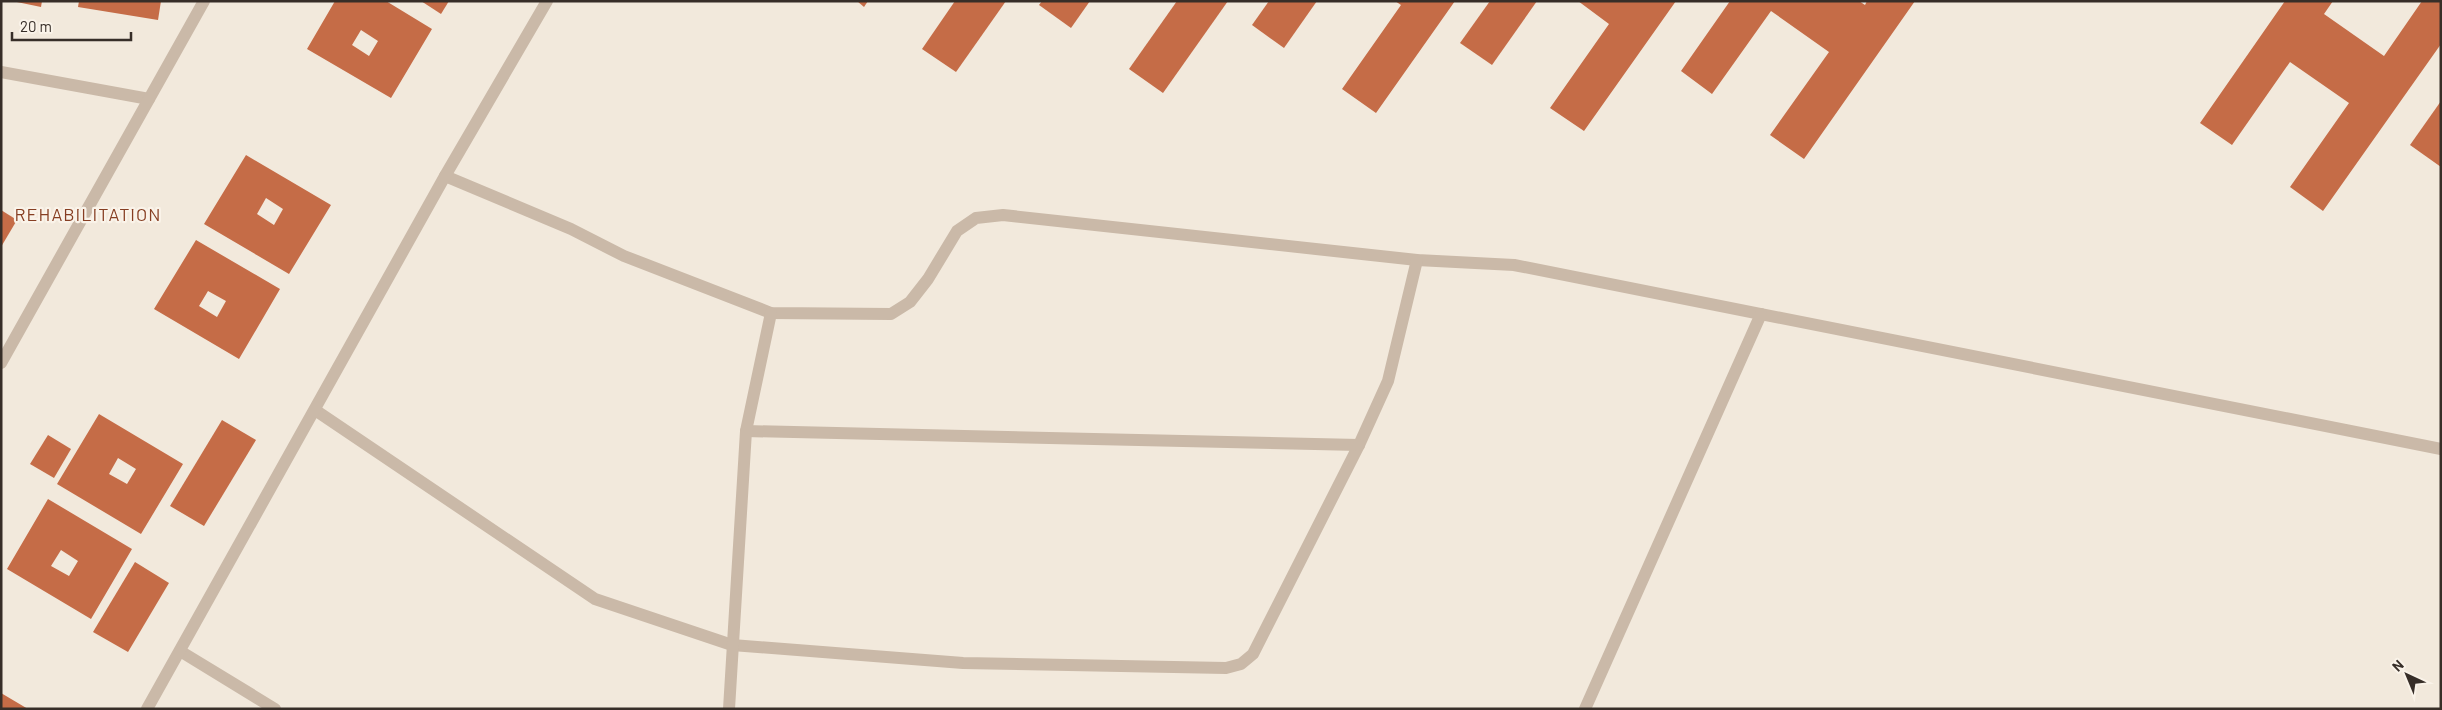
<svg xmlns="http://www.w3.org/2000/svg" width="2442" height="710" viewBox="0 0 2442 710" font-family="Barlow,sans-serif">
<rect width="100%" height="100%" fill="#f2e9dc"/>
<g fill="#c56c47" fill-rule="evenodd">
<polygon points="12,1 42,1 41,7"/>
<polygon points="79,1 161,1 158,20 78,7"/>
<path d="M 335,1 L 386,1 L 432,29 L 391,98 L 307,49 ZM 361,30 L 378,41 L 369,56 L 352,45 Z"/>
<polygon points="421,1 449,1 441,14"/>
<polygon points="857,1 868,1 864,7"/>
<polygon points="955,1 1006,1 956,72 922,49"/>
<polygon points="1042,1 1090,1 1071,28 1039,5"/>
<polygon points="1177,1 1228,1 1163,93 1129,69"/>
<polygon points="1269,1 1317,1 1284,48 1252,25"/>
<polygon points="1395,1 1455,1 1376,113 1342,89 1401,5"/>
<polygon points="1490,1 1537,1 1492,65 1460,43"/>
<polygon points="1578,1 1676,1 1584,131 1550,108 1609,24"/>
<polygon points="1730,1 1859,1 1865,5 1867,1 1915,1 1804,159 1770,135 1829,52 1771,11 1712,94 1681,71"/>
<polygon points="2285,1 2333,1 2324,14 2384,56 2422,1 2441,1 2441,44 2323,211 2290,187 2349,103 2290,62 2232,145 2200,123"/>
<polygon points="2441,101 2441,167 2410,145"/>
<path d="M 246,155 L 331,205 L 289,274 L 204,224 ZM 266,198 L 283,209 L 274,225 L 257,214 Z"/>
<polygon points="1,210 17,220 1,247"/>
<path d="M 196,240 L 280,289 L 239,359 L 154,309 ZM 208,291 L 226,301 L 217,317 L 199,306 Z"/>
<path d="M 99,414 L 183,464 L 141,534 L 57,484 ZM 118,458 L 136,469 L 127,484 L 109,474 Z"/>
<polygon points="222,420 256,440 204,526 170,506"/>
<polygon points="48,435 71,449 54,478 30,464"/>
<path d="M 48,499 L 132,549 L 91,619 L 7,569 ZM 61,550 L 78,561 L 69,576 L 51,566 Z"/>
<polygon points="135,562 169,583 128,652 93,632"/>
<polygon points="1,693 28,709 1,709"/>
</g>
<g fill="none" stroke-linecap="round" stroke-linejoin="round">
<g stroke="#cab9a8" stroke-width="12">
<polyline points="1,72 149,99"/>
<polyline points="445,176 571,229 624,256 771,313 891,314 910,302 928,279 957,231 976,218 1003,215 1417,260 1514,265 2441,449"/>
<polyline points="1,363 204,1"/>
<polyline points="315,410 595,599 732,645 963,663 1226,668 1241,664 1253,654 1359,445 1388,381 1417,260"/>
<polyline points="746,431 1359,445"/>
<polyline points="180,651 275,709"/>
<polyline points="147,709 445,176 547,1"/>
<polyline points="729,709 746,431 771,313"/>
<polyline points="1585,709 1761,314"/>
</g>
</g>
<g text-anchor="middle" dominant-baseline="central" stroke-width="4.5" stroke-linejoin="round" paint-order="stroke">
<g font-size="18" letter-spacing="1" fill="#863e22" stroke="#faf3e9">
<text x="88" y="214">REHABILITATION</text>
</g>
</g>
<rect width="2442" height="710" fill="none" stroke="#372e28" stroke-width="5"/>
<g transform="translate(2407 675) rotate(316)" stroke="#faf3e9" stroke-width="4" paint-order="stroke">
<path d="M0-4L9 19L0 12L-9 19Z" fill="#372e28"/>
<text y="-8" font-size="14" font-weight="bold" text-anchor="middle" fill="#372e28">N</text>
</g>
<path d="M12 32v8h119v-8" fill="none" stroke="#372e28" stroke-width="2.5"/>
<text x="20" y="32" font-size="15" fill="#372e28" stroke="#faf3e9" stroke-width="4" paint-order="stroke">20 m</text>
</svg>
